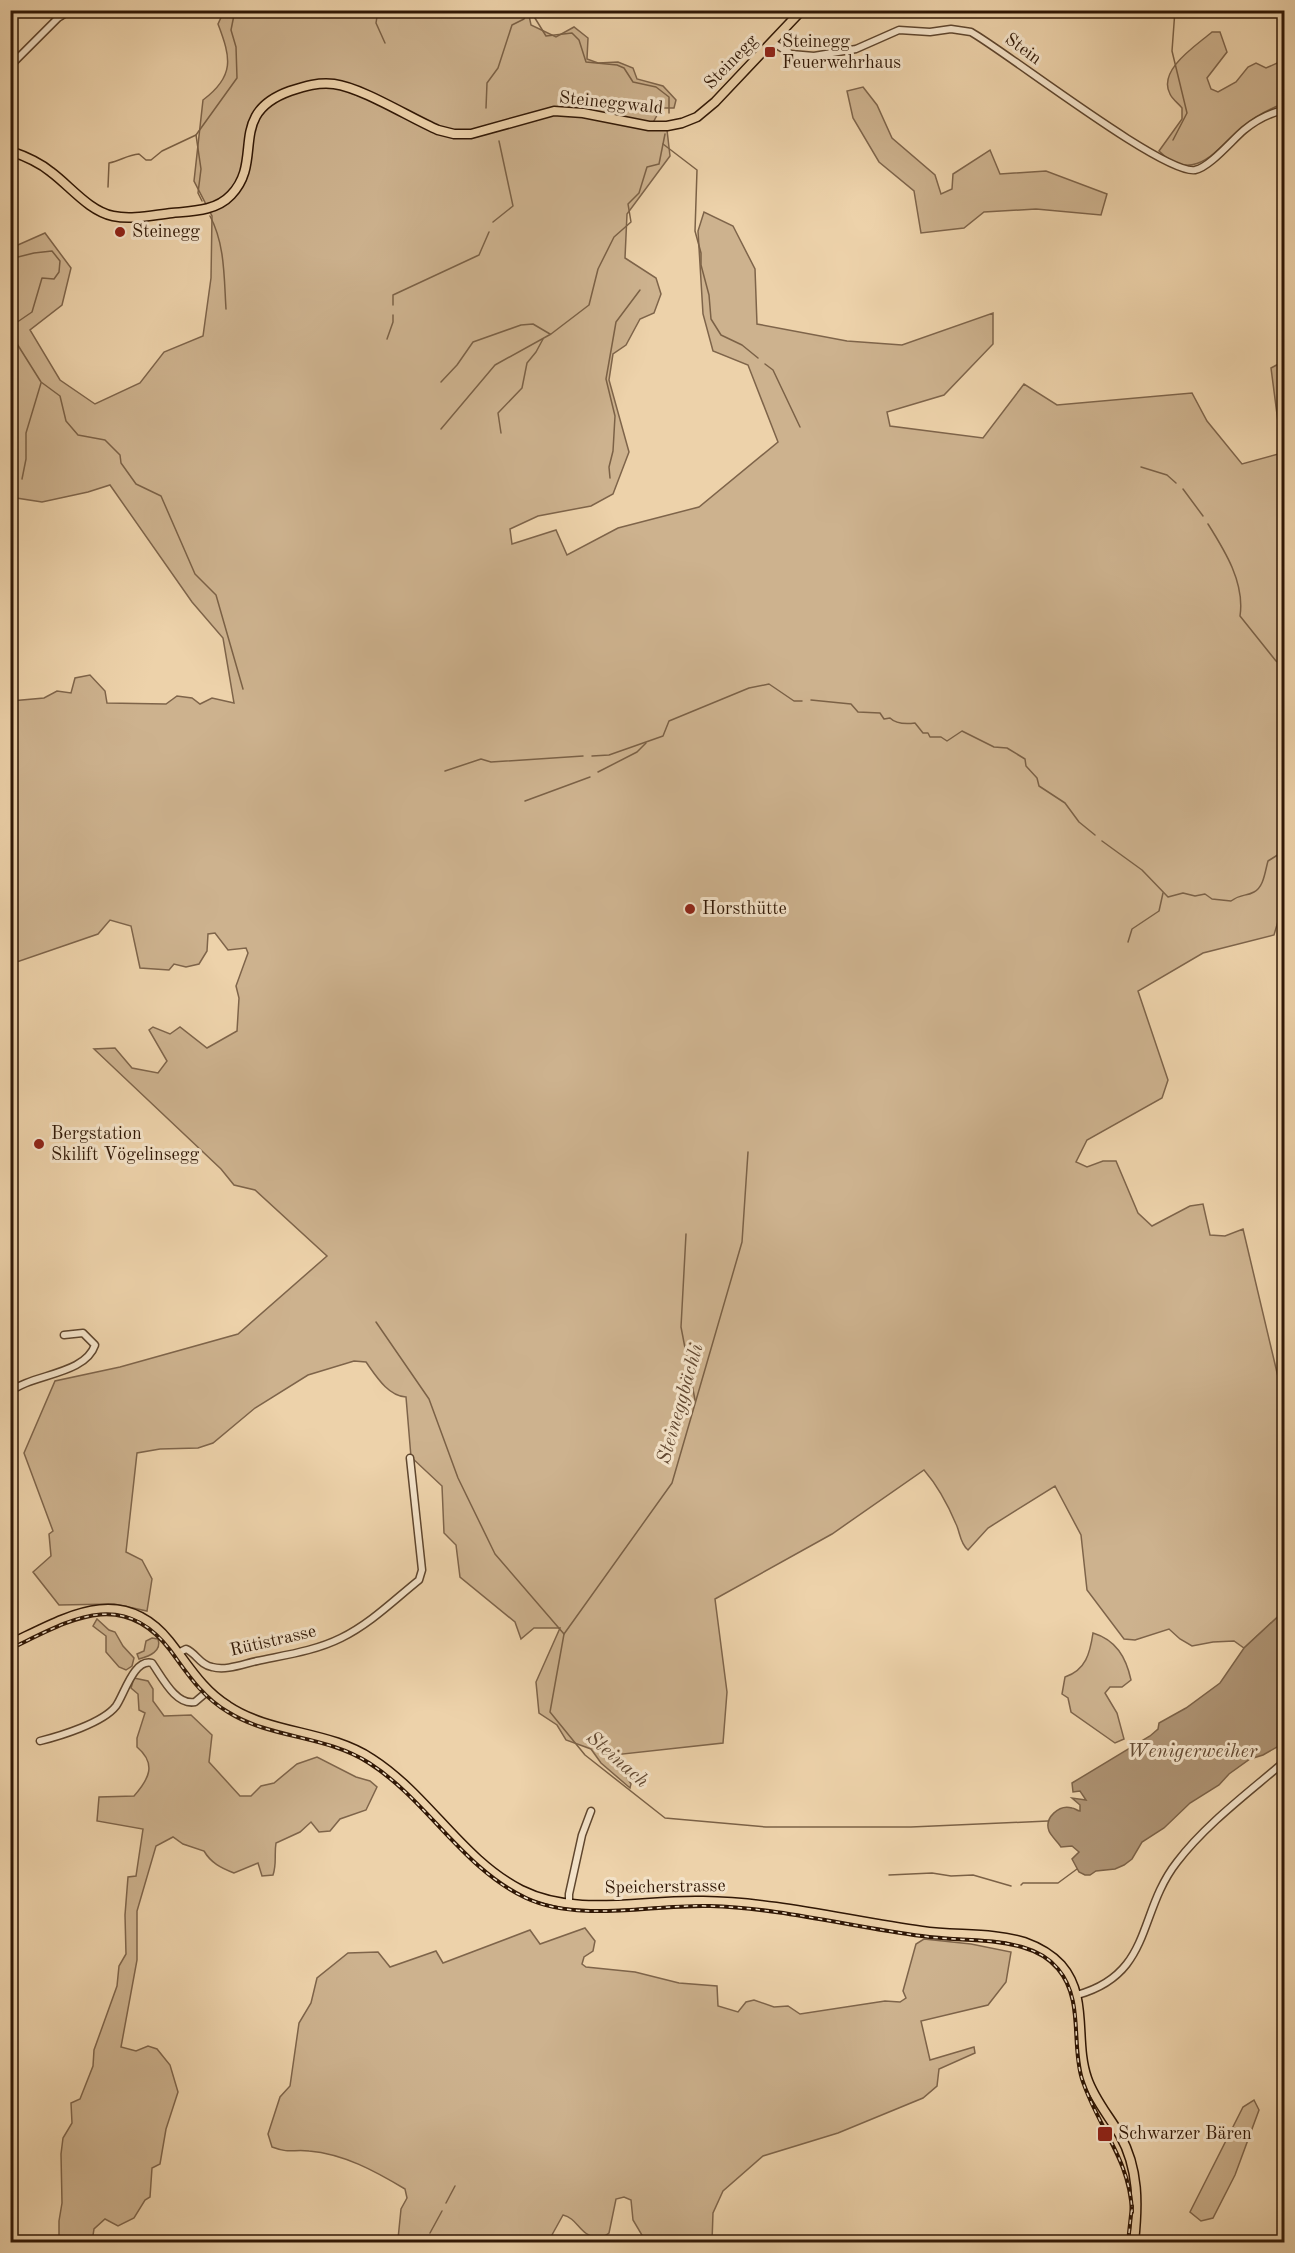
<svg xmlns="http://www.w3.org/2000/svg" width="1295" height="2253" viewBox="0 0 1295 2253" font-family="'Old Standard TT',serif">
<rect width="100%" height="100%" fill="#edd2aa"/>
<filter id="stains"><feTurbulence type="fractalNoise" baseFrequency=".00333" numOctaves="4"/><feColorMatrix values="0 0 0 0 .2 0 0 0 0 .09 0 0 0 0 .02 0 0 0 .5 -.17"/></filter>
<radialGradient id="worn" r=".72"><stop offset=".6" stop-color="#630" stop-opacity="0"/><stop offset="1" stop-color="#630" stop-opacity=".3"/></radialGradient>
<g fill="#cdb28e" stroke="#7e644a" stroke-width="1.5">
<path d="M 224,11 L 528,11 L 531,25 L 556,37 L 574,27 L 588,38 L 587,59 L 598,63 L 618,62 L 633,68 L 637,79 L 663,86 L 676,100 L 674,108 L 661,108 L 649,130 L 667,130 L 670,156 L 627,214 L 625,258 L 656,278 L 661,294 L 654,313 L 640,319 L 626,345 L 613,354 L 609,380 L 629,452 L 613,494 L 591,506 L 538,516 L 510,529 L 512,544 L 556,530 L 567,555 L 618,528 L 699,507 L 778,442 L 748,365 L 713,351 L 703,314 L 698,231 L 704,212 L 733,226 L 755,269 L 757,324 L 847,341 L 902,345 L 993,313 L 993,344 L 944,395 L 887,412 L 890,426 L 983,438 L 1024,384 L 1057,405 L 1192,393 L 1207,421 L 1242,464 L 1282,453 L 1271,368 L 1284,361 L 1284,901 L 1274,935 L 1203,953 L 1138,991 L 1168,1080 L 1162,1098 L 1087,1140 L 1076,1162 L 1087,1167 L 1103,1161 L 1116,1161 L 1138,1213 L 1152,1226 L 1190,1206 L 1203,1204 L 1210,1235 L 1225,1236 L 1243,1229 L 1279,1381 L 1284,1382 L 1284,1611 L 1244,1648 L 1234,1641 L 1213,1642 L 1192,1646 L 1180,1639 L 1169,1629 L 1135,1640 L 1124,1639 L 1087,1590 L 1081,1535 L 1055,1486 L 988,1528 L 968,1550 C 960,1544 960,1532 956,1524 C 948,1505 937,1485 924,1470 L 832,1534 L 715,1599 L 727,1692 L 723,1743 L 613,1755 L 631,1784 L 630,1788 L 601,1763 L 591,1749 L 566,1740 L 557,1725 L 539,1713 L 536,1682 L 560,1628 L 534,1628 L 521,1639 L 515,1622 L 460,1577 L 456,1545 L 444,1533 L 442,1486 L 411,1457 L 406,1397 C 388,1396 376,1376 366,1362 L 354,1361 L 308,1375 L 255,1408 L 213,1443 L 198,1448 L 160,1449 L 137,1453 L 126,1552 L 142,1560 L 152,1579 L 147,1611 L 114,1604 L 59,1605 L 33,1572 L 51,1556 L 49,1534 L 53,1531 L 24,1453 L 55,1381 L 120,1367 L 238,1334 L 327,1256 L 255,1190 L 234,1185 L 221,1169 L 94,1049 L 115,1048 L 132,1068 L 158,1073 L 167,1061 L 149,1030 L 153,1027 L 170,1034 L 180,1027 L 207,1048 L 237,1031 L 239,998 L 236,986 L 248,953 L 246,948 L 228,950 L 215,933 L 208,934 L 207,951 L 199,964 L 186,967 L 174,964 L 169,970 L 140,968 L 131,926 L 110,920 L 98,934 L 11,964 L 11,701 L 44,698 L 57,691 L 71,693 L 75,678 L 90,675 L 105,691 L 107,703 L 166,704 L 177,696 L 192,698 L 200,704 L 212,698 L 234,703 L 223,638 L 192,602 L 110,485 L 88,492 L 42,502 L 10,497 L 11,248 L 45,233 L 71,268 L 62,305 L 30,330 L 60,380 L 95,404 L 140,383 L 164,352 L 203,336 L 211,278 L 212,216 L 194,181 L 203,100 C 235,76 231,58 218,24 Z"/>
<path d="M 1212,32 L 1220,32 L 1227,52 L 1207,78 L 1211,89 L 1218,92 L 1236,82 L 1248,67 L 1256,63 L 1266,68 L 1284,60 L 1284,103 C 1270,109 1255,116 1244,126 C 1217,149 1193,186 1159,151 L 1182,119 L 1182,108 C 1179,104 1172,99 1170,94 C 1157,70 1197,45 1212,32 Z"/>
<polygon points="863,87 877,105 892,138 935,175 941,194 952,189 953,174 990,150 1000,174 1046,171 1107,194 1101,215 1036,209 984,212 964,228 921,233 914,191 879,162 853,118 847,91"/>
<polygon points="97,1619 109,1630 115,1632 123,1646 134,1658 132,1666 126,1670 119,1667 106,1652 106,1636 93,1626"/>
<path d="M 1093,1633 C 1116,1640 1126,1657 1131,1680 L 1122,1687 L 1110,1687 L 1105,1693 L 1117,1713 L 1124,1739 L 1115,1743 L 1071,1712 L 1068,1698 L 1062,1694 L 1065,1677 C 1086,1670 1090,1653 1093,1633 Z"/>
<path d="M 152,1638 L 158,1639 C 162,1651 150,1656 139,1659 L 137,1654 L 144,1651 L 146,1641 Z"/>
<path d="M 134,1678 L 148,1681 L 153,1689 L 153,1701 L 164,1716 L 191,1715 L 212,1735 L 209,1762 L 240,1796 L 251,1796 L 261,1786 L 274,1783 L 297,1764 L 317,1757 L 356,1777 L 370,1781 L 377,1787 L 366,1810 L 340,1819 L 330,1831 L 319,1832 L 311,1822 L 300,1832 L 276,1843 C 274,1855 277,1863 273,1875 L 262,1876 L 258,1863 L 234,1873 C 221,1868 211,1863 204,1851 L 183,1844 L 173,1837 L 156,1846 L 137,1911 L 137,1960 L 121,2047 L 136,2051 L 148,2046 L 157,2049 L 170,2065 L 178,2092 L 166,2129 L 160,2164 L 152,2168 L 150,2197 L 145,2200 L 134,2218 L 118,2226 L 105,2219 L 94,2229 L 92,2242 L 59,2242 L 59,2221 L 62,2203 L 61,2154 L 63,2138 L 72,2123 L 71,2103 L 80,2099 L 93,2066 L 94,2050 L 117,1986 L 119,1966 L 126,1954 L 125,1915 L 128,1877 L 136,1876 L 143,1829 L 97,1821 L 99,1797 L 134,1796 C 149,1779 157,1764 137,1747 L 137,1738 L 145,1713 L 139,1710 L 138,1694 L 131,1688 Z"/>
<path d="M 585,1928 L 595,1941 L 593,1951 L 584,1957 L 582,1964 L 586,1967 L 635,1972 L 679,1983 L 717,1986 L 718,2006 L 738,2012 L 746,2002 L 754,2000 L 774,2007 L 788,2006 L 800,2014 L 885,2001 L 900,2002 L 906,1998 L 903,1991 L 916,1944 L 924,1939 L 971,1944 L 1011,1952 L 1006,1982 L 988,2005 L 921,2021 L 930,2060 L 974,2047 L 975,2053 L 939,2069 L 937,2086 L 923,2098 L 838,2133 L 763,2156 L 723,2191 L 713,2213 L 712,2242 L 646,2242 L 633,2220 L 631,2200 L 624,2197 L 616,2199 L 609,2233 L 600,2239 C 578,2235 579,2219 563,2215 L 548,2242 L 385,2242 L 398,2239 L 401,2209 L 407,2198 L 405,2189 C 375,2171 344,2154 309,2151 C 292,2149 291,2154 272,2147 L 268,2134 L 280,2097 L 290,2086 L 299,2023 L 311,2003 L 317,1978 L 348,1953 L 378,1952 L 390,1967 L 436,1951 L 443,1963 L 530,1930 L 540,1944 Z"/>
<polygon points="1254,2100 1259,2110 1235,2175 1213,2218 1201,2221 1190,2212 1243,2107"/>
</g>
<path fill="#ad9272" stroke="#7b6146" stroke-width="1.5" d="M 1284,1611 L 1284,1743 L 1263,1755 L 1250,1759 L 1229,1774 L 1219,1785 L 1190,1803 L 1164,1828 L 1142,1842 L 1132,1859 L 1124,1865 L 1115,1869 L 1096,1871 L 1090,1875 L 1085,1875 L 1079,1872 L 1072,1859 L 1079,1852 L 1072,1846 L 1061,1847 C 1058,1842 1051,1836 1049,1831 C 1044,1818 1059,1804 1072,1808 C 1075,1808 1077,1811 1080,1811 L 1080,1805 L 1072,1798 L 1086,1800 L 1080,1791 L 1073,1792 L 1072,1783 L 1150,1736 L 1158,1729 L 1159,1723 L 1186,1708 L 1220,1683 L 1244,1648 Z"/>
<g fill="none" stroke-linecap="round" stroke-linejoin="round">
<g stroke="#7b6146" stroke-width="1.5">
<polyline points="378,10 376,23 385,43"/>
<polyline points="530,10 546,36 572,33 579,40 586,62 617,65 624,68 633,82 656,87 669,97 669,113"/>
<polyline points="486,108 487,83 498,68 512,25 524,19 529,10"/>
<polyline points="196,135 201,169 198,193 202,201"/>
<polyline points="1173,140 1187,113 1172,51 1175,10"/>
<polyline points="663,144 697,170 695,231 701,253 701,265 709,295 711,319 721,335 742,345 758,358"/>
<path d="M 108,187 L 109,163 C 120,161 127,155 139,154 L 146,160 L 151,160 L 162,151 L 196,135 L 237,78 L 236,47 L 231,30 L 235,10"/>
<path d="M 210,216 C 225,244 224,277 226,309"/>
<polyline points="493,222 513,206 499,141"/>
<polyline points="10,259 34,253 52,251 60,261 59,272 54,279 42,278 32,312 13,325 14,339 41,382 60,396 66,421 78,435 105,440 120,455 121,463 136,484 161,496 195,574 216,595 243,689"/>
<polyline points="393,305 393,295 479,255 489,232"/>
<polyline points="387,339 393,322 393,315"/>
<polyline points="765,364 773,370 800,427"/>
<polyline points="441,382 457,365 473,342 521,325 533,324 550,334"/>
<polyline points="441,429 495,365 551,334 589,305 598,269 614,237 631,222 628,204 639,193 647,167 659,164 665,134"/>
<polyline points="501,433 498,413 522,388 527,363 536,352 543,339"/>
<polyline points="1141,467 1167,475 1176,483"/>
<polyline points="610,478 609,467 613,451 615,416 606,379 616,322 640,290"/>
<polyline points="22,479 26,459 26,433 41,383"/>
<polyline points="1183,489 1203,516"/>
<path d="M 1208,524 C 1225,551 1245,583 1240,616 L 1276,661 L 1284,667"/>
<path d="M 811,700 L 851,704 L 858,712 L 880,713 L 884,719 L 890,718 C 896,724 907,724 915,723 L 923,733 L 928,733 L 930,737 L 941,737 L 947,741 L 962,731 L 994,747 L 1007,748 L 1025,759 L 1026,766 L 1037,778 L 1039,786 L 1065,803 L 1079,822 L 1095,835"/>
<polyline points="592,756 609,755 663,736 669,721 749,688 769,684 794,701 802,701"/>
<polyline points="445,771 481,759 491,762 583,756"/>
<polyline points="598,772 637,752 646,743"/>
<polyline points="525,801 590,777"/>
<path d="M 1102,841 L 1142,870 L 1168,897 L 1183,893 L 1195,896 L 1205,894 L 1212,899 L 1231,901 C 1242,893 1245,897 1254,892 C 1264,887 1265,871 1268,861 L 1284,851"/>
<polyline points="1128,942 1132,929 1159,911 1163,893"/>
<polyline points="686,1234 681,1327 695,1400"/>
<polyline points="376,1322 429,1399 458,1478 495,1554 564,1634 550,1712 585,1755 665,1818 766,1827 911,1827 1048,1821"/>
<polyline points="564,1634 672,1483 742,1242 748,1152"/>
<polyline points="889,1875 932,1873 951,1876 973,1875 1011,1886"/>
<polyline points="1021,1885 1023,1883 1058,1883 1077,1869"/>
<polyline points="446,2203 455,2186"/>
<polyline points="430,2233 442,2211"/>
<polyline points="425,2242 427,2240"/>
</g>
<g stroke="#5f462e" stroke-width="9">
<g id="minor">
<path d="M 772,42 L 791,54 L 814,56 L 856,49 L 899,30 L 930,32 L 951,29 L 971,32 C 1008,53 1164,175 1195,170 C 1210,167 1232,140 1244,130 C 1255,121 1270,113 1284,110"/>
<polyline points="10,66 58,18 71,10"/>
<path d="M 10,1392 C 31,1374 85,1375 95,1345 L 83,1333 L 64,1335"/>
<path d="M 178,1653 L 186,1649 C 196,1653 200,1665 212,1667 C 226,1671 243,1664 257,1661 C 285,1655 315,1651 341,1638 C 370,1624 394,1600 419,1580 L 422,1570 L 410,1458"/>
<path d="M 40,1741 C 60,1736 103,1723 116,1706 C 124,1695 134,1658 152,1663 C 162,1677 176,1706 195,1702 L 208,1691"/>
<polyline points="569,1904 569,1894 582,1835 591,1811"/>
<path d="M 1077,1995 C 1153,1974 1137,1913 1177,1862 C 1206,1824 1248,1793 1284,1762"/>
</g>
</g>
<g stroke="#301705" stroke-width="11">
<g id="major">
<path d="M 10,151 C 25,156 39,162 51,172 C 70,186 89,211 113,216 C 132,220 153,215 172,213 C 193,211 216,211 231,195 C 265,160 226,114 290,91 C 305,86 319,82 334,84 C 363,88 410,118 438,130 L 454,134 L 471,134 L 554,111 L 583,113 L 649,126 L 667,126 L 682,123 L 697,117 L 715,102 L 802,10"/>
<path d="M 10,1644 C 65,1618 121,1582 169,1641 C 188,1665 202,1690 228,1706 C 272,1735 328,1730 372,1759 C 428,1795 462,1860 521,1890 C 577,1918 643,1899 703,1901 C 776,1902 849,1921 922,1931 C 955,1936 992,1932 1024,1942 C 1038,1947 1051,1954 1061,1965 C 1089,1997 1074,2041 1087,2078 C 1094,2099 1109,2116 1120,2135 C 1139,2169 1138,2205 1134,2242"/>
</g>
</g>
<use href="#minor" stroke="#f3e2c8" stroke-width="6"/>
<use href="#major" stroke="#edd2aa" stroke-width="8"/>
<g stroke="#301705" stroke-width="4">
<g id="rail">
<path d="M 10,1649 C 67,1622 121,1586 170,1650 C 187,1673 202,1697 228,1712 C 271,1739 326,1735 369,1763 C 427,1800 462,1868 526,1898 C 580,1923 651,1904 710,1906 C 781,1908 852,1927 922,1936 C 955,1941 990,1938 1022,1947 C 1036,1951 1049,1958 1058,1969 C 1084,2000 1071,2044 1082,2079 C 1098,2128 1130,2159 1132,2212"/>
<polyline points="1128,2242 1132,2206"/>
</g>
</g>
<use href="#rail" stroke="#f3e2c8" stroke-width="1.5" stroke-dasharray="4.5" stroke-linecap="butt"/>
</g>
<g fill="#8f2418" stroke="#f3e2c8" stroke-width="2">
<rect x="764" y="46" width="12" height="12" rx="3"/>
<circle cx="120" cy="232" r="6"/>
<circle cx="690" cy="909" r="6"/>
<circle cx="39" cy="1144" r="6"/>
<rect x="1097" y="2126" width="16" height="16" rx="3"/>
</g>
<g text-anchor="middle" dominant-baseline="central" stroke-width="6" stroke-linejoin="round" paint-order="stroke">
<g font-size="18" fill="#301705" stroke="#f3e2c8" text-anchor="start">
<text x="782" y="42">Steinegg<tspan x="782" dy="21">Feuerwehrhaus</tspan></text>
<text x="132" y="232">Steinegg</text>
<text x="702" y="909">Horsthütte</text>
<text x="51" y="1134">Bergstation<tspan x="51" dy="21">Skilift Vögelinsegg</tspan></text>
<text x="1118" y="2134">Schwarzer Bären</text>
</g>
<g font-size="18" fill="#301705" stroke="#f3e2c8">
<text transform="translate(1023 49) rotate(36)">Stein</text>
<text transform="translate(731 62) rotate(-46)">Steinegg</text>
<text transform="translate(611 103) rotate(6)">Steineggwald</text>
<text transform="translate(273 1641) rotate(-13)">Rütistrasse</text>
<text transform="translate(665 1887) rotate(-1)">Speicherstrasse</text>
</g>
<g font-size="20" font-style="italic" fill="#624831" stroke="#f3e2c8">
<text transform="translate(681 1404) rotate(-74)">Steineggbächli</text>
<text x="1192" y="1752">Wenigerweiher</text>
<text transform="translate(617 1760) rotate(41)">Steinach</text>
</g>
</g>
<rect width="1295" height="2253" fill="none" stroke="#edd2aa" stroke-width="36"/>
<rect x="12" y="12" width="1271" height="2229" fill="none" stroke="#301705" stroke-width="3"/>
<rect x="18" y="18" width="1259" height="2217" fill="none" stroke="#301705" stroke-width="1.5"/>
<rect width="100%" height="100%" filter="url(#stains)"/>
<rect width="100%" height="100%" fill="url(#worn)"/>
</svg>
